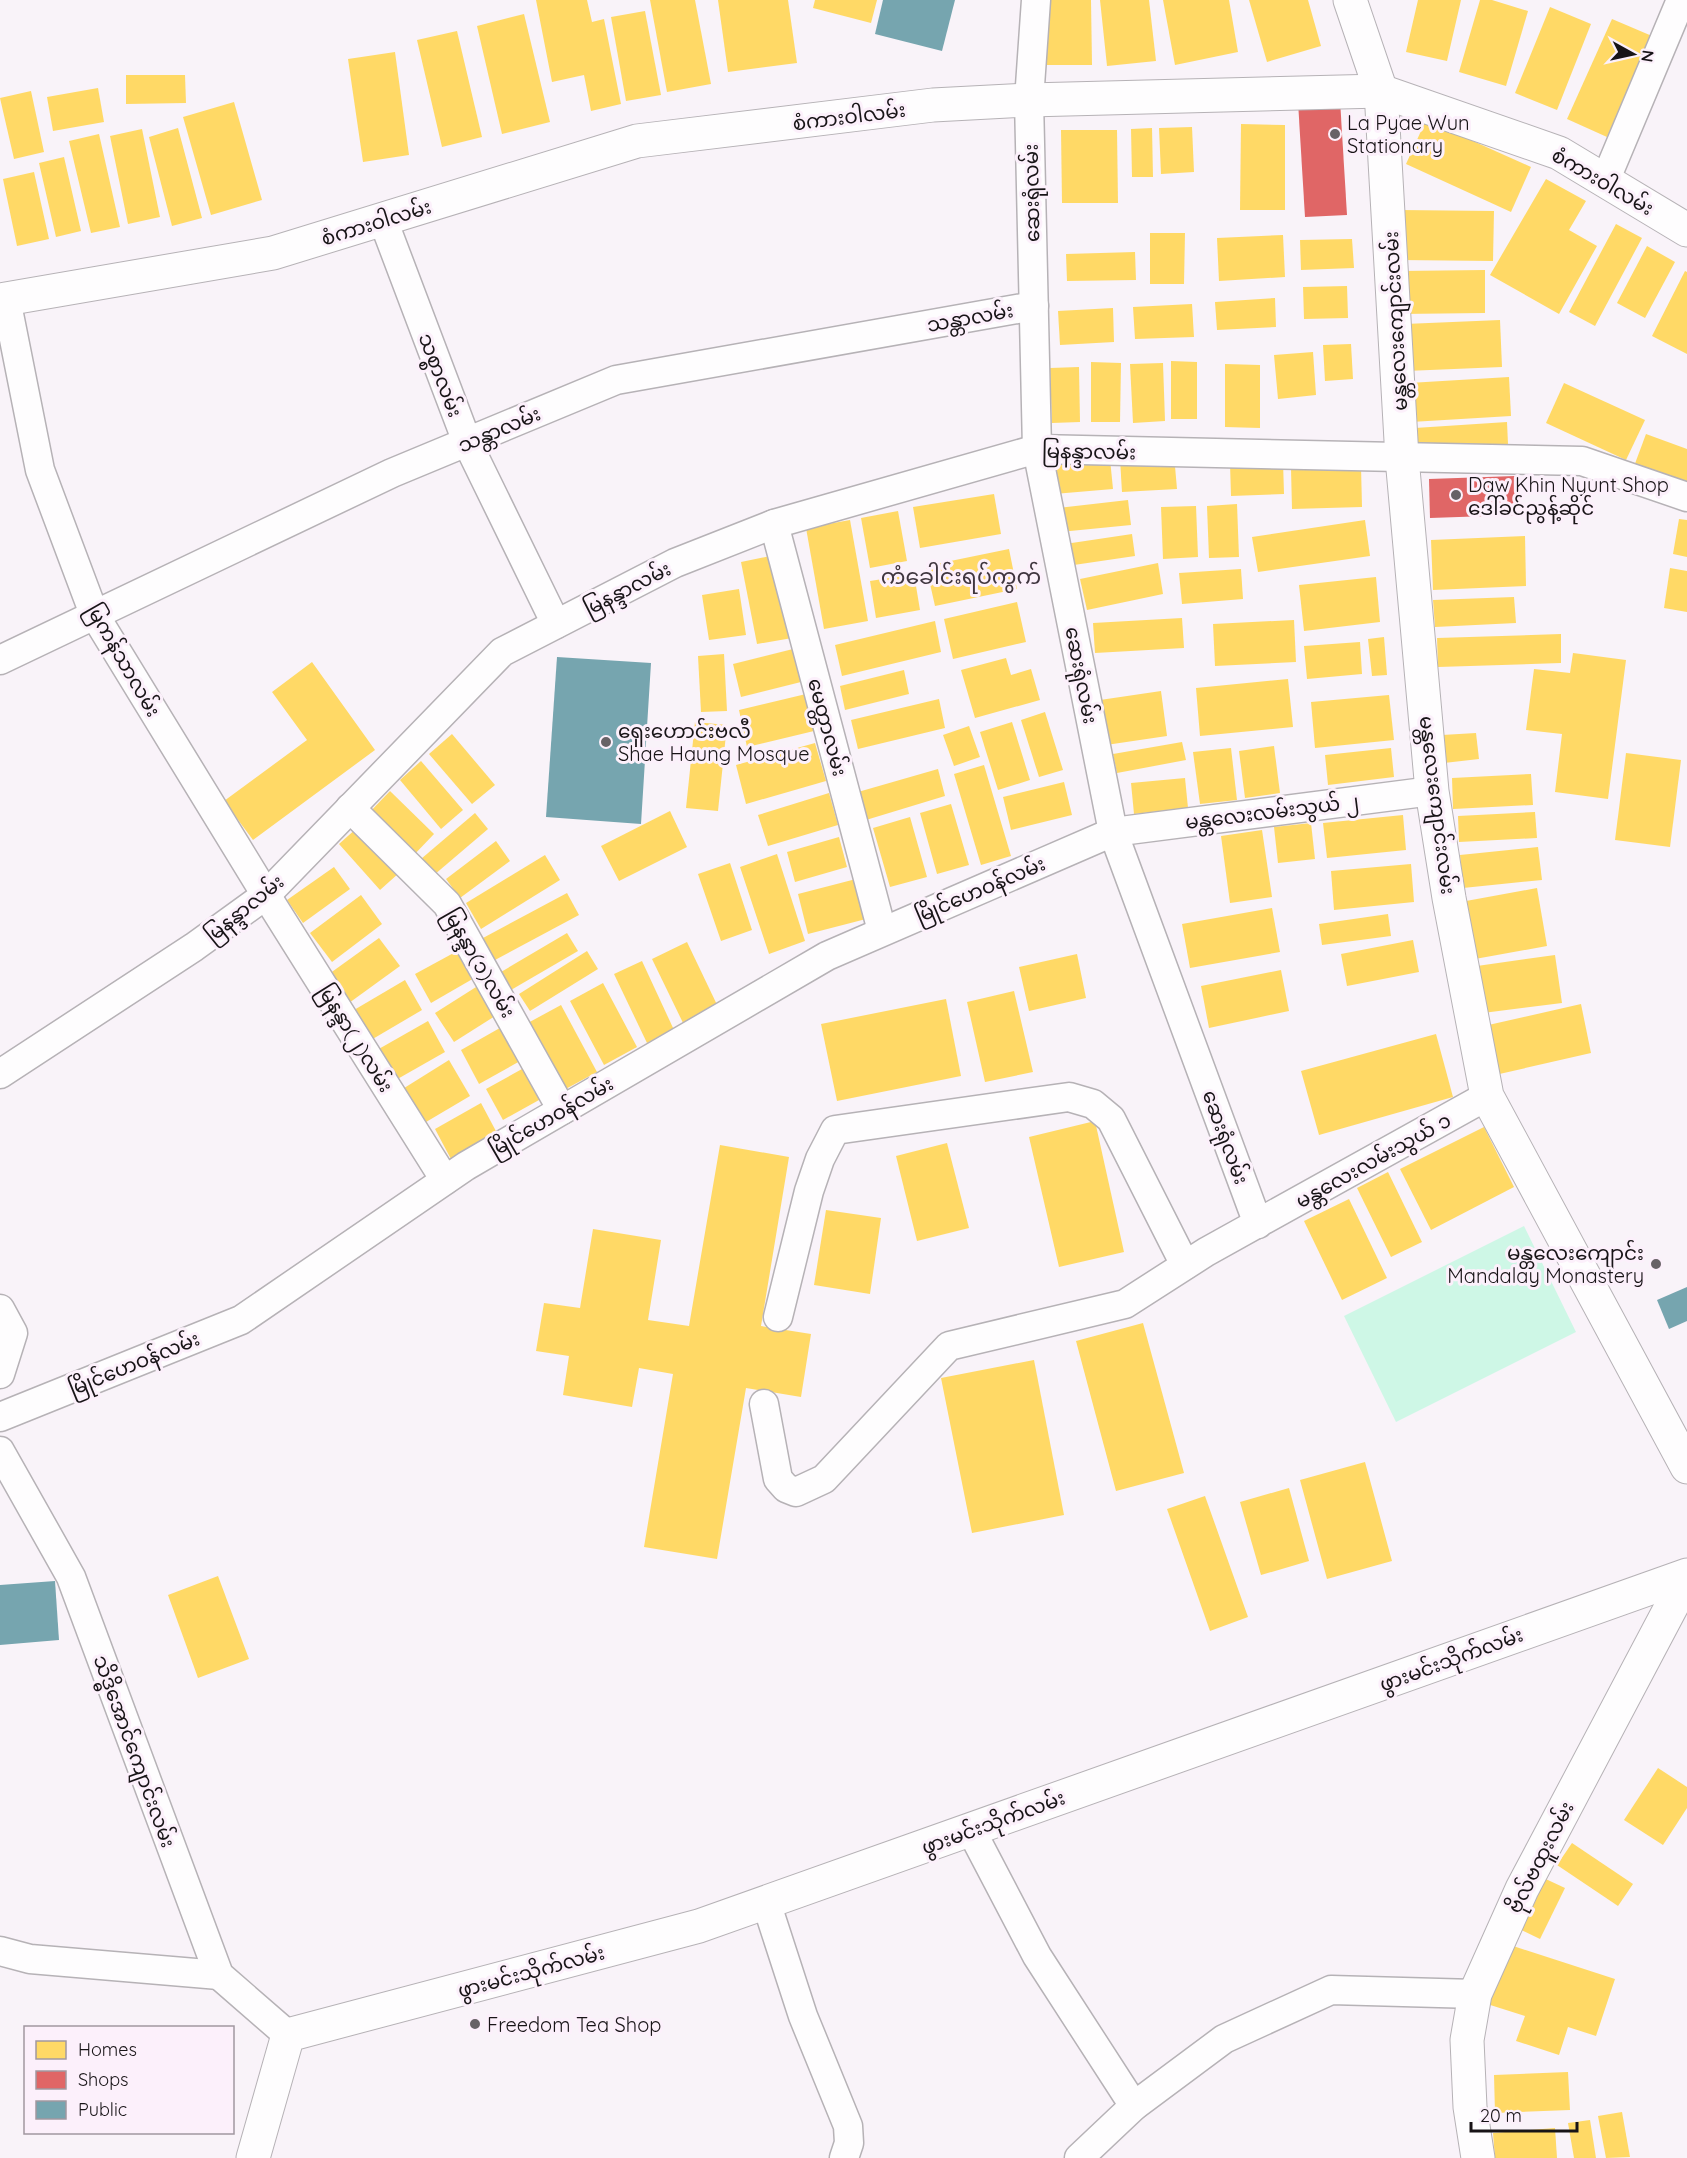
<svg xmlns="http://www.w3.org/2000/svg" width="1687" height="2158" viewBox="0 0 1687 2158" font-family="Quicksand,'Noto Sans Myanmar',sans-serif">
<rect width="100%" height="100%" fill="#f9f3f9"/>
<polygon fill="#cef7e6" points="1524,1226 1576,1332 1396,1422 1344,1316"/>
<g fill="#ffd966">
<polygon points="536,0 587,0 592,22 604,19 621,104 591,111 584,75 552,82"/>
<polygon points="650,0 695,0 711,84 667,92"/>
<polygon points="718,0 788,0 797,63 728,72"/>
<polygon points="815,0 877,0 871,23 813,8"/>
<polygon points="1045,0 1091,0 1092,65 1045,65"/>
<polygon points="1100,0 1149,0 1156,61 1107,66"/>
<polygon points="1163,0 1229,0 1238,52 1175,65"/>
<polygon points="1249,0 1308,0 1321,46 1267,62"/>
<polygon points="1418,0 1461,0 1447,61 1406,52"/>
<polygon points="1480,0 1492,0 1528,11 1506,86 1459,72"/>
<polygon points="1550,7 1591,24 1557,110 1515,93"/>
<polygon points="645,11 661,95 626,101 611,17"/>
<polygon points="524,14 550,122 502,134 477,26"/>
<polygon points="1612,19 1652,36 1607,137 1567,119"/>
<polygon points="457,31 482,137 442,147 417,40"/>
<polygon points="395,52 409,155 363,162 348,59"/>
<polygon points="126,75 185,75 186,103 126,104"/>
<polygon points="98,88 104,122 53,131 47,97"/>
<polygon points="31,91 44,152 14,159 0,98"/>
<polygon points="234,102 262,200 211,215 183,117"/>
<polygon points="1426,120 1531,167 1511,212 1406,164"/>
<polygon points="1241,124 1285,125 1285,210 1240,210"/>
<polygon points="1192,127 1194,172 1161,174 1159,128"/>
<polygon points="178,128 202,218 172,226 149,137"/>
<polygon points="1152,128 1153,177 1132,177 1131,129"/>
<polygon points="142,129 160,217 128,224 110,136"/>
<polygon points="1061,130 1117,130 1118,203 1062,203"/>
<polygon points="99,134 120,227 91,233 69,141"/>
<polygon points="64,157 81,231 56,237 39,163"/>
<polygon points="34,172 49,239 17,246 3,179"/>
<polygon points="1546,179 1586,201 1569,230 1597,246 1559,314 1490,275"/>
<polygon points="1399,210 1494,211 1493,261 1399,260"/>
<polygon points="1616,224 1642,238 1595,326 1569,312"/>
<polygon points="1150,233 1185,233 1184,284 1150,284"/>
<polygon points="1283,235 1285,277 1219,281 1217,238"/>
<polygon points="1352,239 1354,268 1301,270 1300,240"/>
<polygon points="1647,246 1675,262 1645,318 1617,303"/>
<polygon points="1135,252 1136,280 1067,281 1066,254"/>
<polygon points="1485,270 1485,313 1400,314 1400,271"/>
<polygon points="1685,271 1687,272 1687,354 1652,336"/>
<polygon points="1347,286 1348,318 1304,319 1303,287"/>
<polygon points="1275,298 1276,327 1217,330 1215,302"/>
<polygon points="1192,304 1194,337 1135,339 1133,307"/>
<polygon points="1113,308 1114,342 1060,345 1058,311"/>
<polygon points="1500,320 1502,367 1406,371 1405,324"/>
<polygon points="1351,344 1353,379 1325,381 1323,345"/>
<polygon points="1313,352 1316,395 1278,399 1274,355"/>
<polygon points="1171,361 1197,362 1197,419 1171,419"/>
<polygon points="1091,362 1121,363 1120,422 1091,422"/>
<polygon points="1163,363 1165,421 1133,423 1130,364"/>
<polygon points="1225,364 1260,365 1260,428 1225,427"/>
<polygon points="1079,367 1080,422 1052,423 1050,368"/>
<polygon points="1509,377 1511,416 1411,422 1409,383"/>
<polygon points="1564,383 1645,420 1626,460 1546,423"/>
<polygon points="1507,422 1508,444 1417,450 1415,428"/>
<polygon points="1646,434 1687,449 1687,488 1633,469"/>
<polygon points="1174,455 1177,489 1122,492 1120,459"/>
<polygon points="1110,459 1113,489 1054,494 1051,464"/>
<polygon points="1283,462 1284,494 1231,496 1230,464"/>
<polygon points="1361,466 1362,507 1292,509 1291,469"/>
<polygon points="994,494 1001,534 920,548 913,507"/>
<polygon points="1128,500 1131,525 1060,532 1058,508"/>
<polygon points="1237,504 1239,557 1209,558 1207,506"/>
<polygon points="1196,506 1198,557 1163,559 1161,507"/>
<polygon points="898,511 907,561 870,568 861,518"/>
<polygon points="1679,519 1687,520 1687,557 1673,554"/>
<polygon points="850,520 868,621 824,629 806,528"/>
<polygon points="1365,520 1370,556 1258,572 1252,537"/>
<polygon points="1132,534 1135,556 1067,566 1065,544"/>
<polygon points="1525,536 1526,586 1433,590 1431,540"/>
<polygon points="1009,549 1017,589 935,606 926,566"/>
<polygon points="775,555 792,638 757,644 741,562"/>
<polygon points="1158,563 1163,594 1087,610 1080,579"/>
<polygon points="1670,568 1687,571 1687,612 1664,608"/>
<polygon points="1241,569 1243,599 1182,604 1179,573"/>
<polygon points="914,574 920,610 876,618 870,581"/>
<polygon points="1376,577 1380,622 1304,631 1299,585"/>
<polygon points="739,589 746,635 709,640 702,595"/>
<polygon points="1514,597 1516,623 1435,627 1433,600"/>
<polygon points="1017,602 1026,642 953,659 944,619"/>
<polygon points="1182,618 1184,648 1095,653 1093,623"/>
<polygon points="1294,620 1296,662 1215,666 1213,624"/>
<polygon points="935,621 941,652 842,676 835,645"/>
<polygon points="1561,634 1561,663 1438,667 1437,638"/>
<polygon points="1384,637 1387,675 1372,676 1368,639"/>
<polygon points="1360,642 1362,674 1307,679 1304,646"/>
<polygon points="793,649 801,682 741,697 733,664"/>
<polygon points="1573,653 1626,660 1608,799 1555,792 1562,734 1526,730 1534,669 1570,673"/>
<polygon points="724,654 727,711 701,712 698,656"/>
<polygon points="1006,658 1011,675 1031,669 1040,700 975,718 961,670"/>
<polygon points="312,662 375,750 253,840 224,801 307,740 272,692"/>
<polygon points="904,670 909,694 845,710 840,686"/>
<polygon points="1288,679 1293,727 1200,736 1196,688"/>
<polygon points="1161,691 1167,736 1106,745 1100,700"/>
<polygon points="806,694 814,731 747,747 739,710"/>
<polygon points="1389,695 1394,740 1315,748 1311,702"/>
<polygon points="939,699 945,728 858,749 851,720"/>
<polygon points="1045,712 1063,770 1039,777 1021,720"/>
<polygon points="695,722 727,725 718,811 686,808"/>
<polygon points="1012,722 1030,780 998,790 980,732"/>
<polygon points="969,726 980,757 954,766 943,735"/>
<polygon points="1476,733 1479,759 1444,763 1442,735"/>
<polygon points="452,734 495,785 472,804 429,754"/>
<polygon points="1182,742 1186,760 1117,773 1113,754"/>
<polygon points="815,743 826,781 746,804 736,765"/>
<polygon points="1274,746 1280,793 1245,798 1239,751"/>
<polygon points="1231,748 1237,800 1200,804 1193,752"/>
<polygon points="1391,748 1394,777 1328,785 1325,755"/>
<polygon points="1626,753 1681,760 1670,847 1615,840"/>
<polygon points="421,761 463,810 441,829 400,780"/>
<polygon points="984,765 1011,856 981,865 954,774"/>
<polygon points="938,769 945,796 866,820 858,792"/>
<polygon points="1531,774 1533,805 1453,809 1452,778"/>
<polygon points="1185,778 1188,808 1134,814 1131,783"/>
<polygon points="1064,782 1072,815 1011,830 1003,797"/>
<polygon points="390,791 434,834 411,858 367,815"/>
<polygon points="829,793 838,825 768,846 758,815"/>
<polygon points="951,804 969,865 937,874 920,813"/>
<polygon points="670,811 687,847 619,881 601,846"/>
<polygon points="1535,812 1537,838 1459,842 1458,816"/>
<polygon points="475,813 488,829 434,875 421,859"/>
<polygon points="1403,815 1406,850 1327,858 1323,823"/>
<polygon points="910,817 927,877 890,887 873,828"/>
<polygon points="1311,823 1315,859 1278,863 1274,827"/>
<polygon points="358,827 399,873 380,890 339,844"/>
<polygon points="1262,830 1272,897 1230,903 1221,836"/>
<polygon points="839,837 847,867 795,882 787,852"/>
<polygon points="496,841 510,861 460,898 446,879"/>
<polygon points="1538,847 1542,880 1463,888 1460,855"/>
<polygon points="777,854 805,941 769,954 740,867"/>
<polygon points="545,855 560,880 481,929 466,903"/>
<polygon points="730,863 752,930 721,941 698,874"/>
<polygon points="1411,864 1414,902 1334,910 1331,871"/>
<polygon points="334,867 350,889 303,923 287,900"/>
<polygon points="856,879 866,919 808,934 798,894"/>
<polygon points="1537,888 1547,946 1475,959 1466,901"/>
<polygon points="567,893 579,915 495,960 483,938"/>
<polygon points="361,895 382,924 332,962 310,933"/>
<polygon points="1272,908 1280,952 1190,968 1182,924"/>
<polygon points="1388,914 1391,936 1322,945 1319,924"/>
<polygon points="567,933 578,951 511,990 501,972"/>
<polygon points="379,938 400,966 349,1003 329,974"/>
<polygon points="1413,940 1419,972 1347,986 1341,954"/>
<polygon points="687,942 720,1011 685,1027 652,959"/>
<polygon points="461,949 476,977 431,1003 415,974"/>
<polygon points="587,951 598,969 530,1011 519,994"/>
<polygon points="1077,954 1086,998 1029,1011 1019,967"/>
<polygon points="1555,955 1562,1003 1483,1013 1477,966"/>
<polygon points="642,961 674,1030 647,1043 614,974"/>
<polygon points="1281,970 1289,1011 1209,1028 1201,986"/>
<polygon points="405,980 422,1010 371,1040 354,1010"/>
<polygon points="484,982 503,1011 454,1042 435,1013"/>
<polygon points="603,983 637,1047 604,1065 570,1001"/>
<polygon points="1014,991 1033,1072 985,1082 967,1002"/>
<polygon points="946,999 961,1076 837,1101 821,1024"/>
<polygon points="1581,1004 1591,1053 1495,1075 1484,1026"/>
<polygon points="561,1005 597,1072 562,1091 526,1024"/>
<polygon points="428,1021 445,1052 394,1081 377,1050"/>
<polygon points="512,1021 531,1055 479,1084 461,1050"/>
<polygon points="1436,1034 1453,1097 1319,1135 1301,1071"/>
<polygon points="449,1060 470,1096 421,1125 401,1090"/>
<polygon points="531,1064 548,1095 503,1120 486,1089"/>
<polygon points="481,1103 498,1135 452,1161 435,1129"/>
<polygon points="1095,1121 1124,1252 1059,1267 1029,1137"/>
<polygon points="1484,1127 1514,1187 1431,1230 1400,1169"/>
<polygon points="947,1143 969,1228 917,1241 896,1156"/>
<polygon points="720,1145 789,1157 761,1326 811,1334 801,1397 746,1388 717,1559 644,1547 673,1374 639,1368 632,1407 563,1395 569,1356 536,1351 544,1303 580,1308 593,1229 661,1240 648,1320 689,1326"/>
<polygon points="1388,1172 1422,1242 1391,1257 1357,1188"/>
<polygon points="1349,1199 1387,1278 1342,1300 1304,1221"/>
<polygon points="826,1210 881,1218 870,1294 814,1285"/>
<polygon points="1143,1323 1184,1473 1116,1491 1076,1341"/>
<polygon points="1034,1360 1064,1515 972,1533 941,1378"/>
<polygon points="1365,1462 1392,1561 1327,1579 1300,1480"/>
<polygon points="1289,1488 1309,1561 1261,1575 1240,1502"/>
<polygon points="1205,1496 1248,1617 1210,1631 1167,1509"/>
<polygon points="218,1576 249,1659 198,1678 168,1595"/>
<polygon points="1658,1768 1687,1787 1687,1808 1663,1845 1624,1820"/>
<polygon points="1572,1843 1633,1884 1618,1906 1557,1865"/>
<polygon points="1535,1874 1565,1888 1540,1939 1511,1925"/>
<polygon points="1504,1943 1615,1979 1596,2036 1568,2027 1559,2055 1516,2041 1525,2016 1484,2003"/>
<polygon points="1568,2072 1570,2110 1495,2113 1494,2075"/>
<polygon points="1622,2112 1630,2157 1606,2158 1598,2116"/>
<polygon points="1590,2120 1596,2158 1574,2158 1568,2123"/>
<polygon points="1555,2128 1557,2158 1495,2158 1493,2133"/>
</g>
<g fill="#e06666">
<polygon points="1340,100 1347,215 1305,217 1298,102"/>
<polygon points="1515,476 1517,515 1430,518 1429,479"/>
</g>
<g fill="#76a5af">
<polygon points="883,0 955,0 942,51 875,34"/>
<polygon points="557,657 651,663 641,824 546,817"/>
<polygon points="1687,1287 1687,1321 1669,1329 1657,1300"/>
<polygon points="55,1581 59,1640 0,1645 0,1585"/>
</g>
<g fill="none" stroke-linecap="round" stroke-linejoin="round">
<g stroke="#b6b2b6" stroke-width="31">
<g id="street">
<polyline points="1036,0 1029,100 1037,449 1113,832 1258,1224"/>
<polyline points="1605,181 1681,0"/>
<polyline points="383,220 467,442 556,624"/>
<polyline points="6,299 40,470 94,614 266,895 445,1180"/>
<polyline points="774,524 882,931"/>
<polyline points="0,660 392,473 616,380 1034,306"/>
<polyline points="350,808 447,904 562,1110"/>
<polyline points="0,1074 194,947 266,895 502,652 675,563 774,524 1037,449 1582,461 1687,497"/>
<polyline points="0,1309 13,1333 0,1374"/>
<polyline points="778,1317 809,1191 820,1159 835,1130 1069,1097 1093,1104 1111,1119 1185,1265"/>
<polyline points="764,1404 778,1479 786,1488 796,1492 824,1479 949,1346 1125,1304 1206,1252 1487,1096"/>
<polyline points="0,1417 241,1320 466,1166 827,956 1113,832 1432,791"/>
<polyline points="0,1451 71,1577 219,1975 288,2035"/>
<polyline points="971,1830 1037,1956 1134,2106"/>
<polyline points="766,1902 803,2016 848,2126 849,2143 844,2158"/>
<polyline points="0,1951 30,1959 219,1975"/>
<polyline points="1079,2158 1134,2106 1224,2039 1331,1990 1475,1994"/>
</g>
</g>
<g stroke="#b6b2b6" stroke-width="35">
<g id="secondary">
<polyline points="1350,0 1381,91 1402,458 1432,791 1449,898 1487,1096 1687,1467"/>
<polyline points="0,300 273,253 637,141 933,105 1029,100 1381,91 1559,153 1687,230"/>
<polyline points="253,2158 288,2035 699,1926 1687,1575"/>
<polyline points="1478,2158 1470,2107 1467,2040 1475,1994 1522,1889 1687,1577"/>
</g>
</g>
<use href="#street" stroke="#fefdfe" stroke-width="28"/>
<use href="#secondary" stroke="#fefdfe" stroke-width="33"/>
</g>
<g fill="#676266" stroke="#fcf0fb" stroke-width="2">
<circle cx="1335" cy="134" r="6"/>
<circle cx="1456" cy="495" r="6"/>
<circle cx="606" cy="742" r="6"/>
<circle cx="1656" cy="1264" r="6"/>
<circle cx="475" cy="2024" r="6"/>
</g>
<g text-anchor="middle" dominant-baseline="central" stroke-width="6" stroke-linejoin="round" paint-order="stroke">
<g font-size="20" fill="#181417" stroke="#fcf0fb">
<text transform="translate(849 116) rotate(-7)">စံကားဝါလမ်း</text>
<text transform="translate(1603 181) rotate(30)">စံကားဝါလမ်း</text>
<text transform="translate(1031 193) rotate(-91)">ဆေးရုံလမ်း</text>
<text transform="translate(376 222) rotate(-17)">စံကားဝါလမ်း</text>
<text transform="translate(970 317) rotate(-10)">သန္တာလမ်း</text>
<text transform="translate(1395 321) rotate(-93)">မန္တလေးကျောင်းလမ်း</text>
<text transform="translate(441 375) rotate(69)">သစ္စာလမ်း</text>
<text transform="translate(499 429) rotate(-23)">သန္တာလမ်း</text>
<text transform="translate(1089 451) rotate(1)">မြနန္ဒာလမ်း</text>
<text transform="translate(627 588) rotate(-27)">မြနန္ဒာလမ်း</text>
<text transform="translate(124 660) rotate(60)">မြကန်သာလမ်း</text>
<text transform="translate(1082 675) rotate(79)">ဆေးရုံလမ်း</text>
<text transform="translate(828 727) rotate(75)">မေတ္တာလမ်း</text>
<text transform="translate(1438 805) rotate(83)">မန္တလေးကျောင်းလမ်း</text>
<text transform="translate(1272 811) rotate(-7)">မန္တလေးလမ်းသွယ် ၂</text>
<text transform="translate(980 889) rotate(-23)">မြိုင်ဟေဝန်လမ်း</text>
<text transform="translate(244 908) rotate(-39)">မြနန္ဒာလမ်း</text>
<text transform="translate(480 963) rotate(60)">မြနန္ဒာ(၁)လမ်း</text>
<text transform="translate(356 1038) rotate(58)">မြနန္ဒာ(၂)လမ်း</text>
<text transform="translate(551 1116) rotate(-30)">မြိုင်ဟေဝန်လမ်း</text>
<text transform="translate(1226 1137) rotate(70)">ဆေးရုံလမ်း</text>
<text transform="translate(1373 1160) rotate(-29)">မန္တလေးလမ်းသွယ် ၁</text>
<text transform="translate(134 1363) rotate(-22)">မြိုင်ဟေဝန်လမ်း</text>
<text transform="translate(1451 1659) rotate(-20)">ဖွားမင်းသိုက်လမ်း</text>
<text transform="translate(135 1751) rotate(70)">သိဒ္ဓိအောင်ကျောင်းလမ်း</text>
<text transform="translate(993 1822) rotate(-20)">ဖွားမင်းသိုက်လမ်း</text>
<text transform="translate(1540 1857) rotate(-63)">ဗိုလ်ဗထူးလမ်း</text>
<text transform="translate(531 1971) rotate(-15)">ဖွားမင်းသိုက်လမ်း</text>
</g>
<g font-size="20" fill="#181417" stroke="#fcf0fb" text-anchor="start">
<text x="1347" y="122">La Pyae Wun<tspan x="1347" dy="23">Stationary</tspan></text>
<text x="1468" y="484">Daw Khin Nyunt Shop<tspan x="1468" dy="23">ဒေါ်ခင်ညွန့်ဆိုင်</tspan></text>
<text x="618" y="730">ရှေးဟောင်းဗလီ<tspan x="618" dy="23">Shae Haung Mosque</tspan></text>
<text x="1644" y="1252" text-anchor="end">မန္တလေးကျောင်း<tspan x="1644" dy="23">Mandalay Monastery</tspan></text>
<text x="487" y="2024">Freedom Tea Shop</text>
</g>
<g font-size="22" fill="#40363f" stroke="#fcf0fb">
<text x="961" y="576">ကံခေါင်းရပ်ကွက်</text>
</g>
</g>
<rect x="24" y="2026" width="210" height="108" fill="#fcf0fb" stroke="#a198a0" stroke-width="1.5"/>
<rect x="36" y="2041" width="30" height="18" fill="#ffd966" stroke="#a198a0" stroke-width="1.5"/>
<text x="78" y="2056" font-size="18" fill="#181417">Homes</text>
<rect x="36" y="2071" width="30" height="18" fill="#e06666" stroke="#a198a0" stroke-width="1.5"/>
<text x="78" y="2086" font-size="18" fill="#181417">Shops</text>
<rect x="36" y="2101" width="30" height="18" fill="#76a5af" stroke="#a198a0" stroke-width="1.5"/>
<text x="78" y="2116" font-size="18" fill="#181417">Public</text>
<g transform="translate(1633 54) rotate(98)" stroke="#fcf0fb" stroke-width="4.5" paint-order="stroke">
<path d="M0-4.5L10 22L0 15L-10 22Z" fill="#181417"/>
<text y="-9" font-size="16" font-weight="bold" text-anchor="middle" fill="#181417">N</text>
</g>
<path d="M1471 2122v9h106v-9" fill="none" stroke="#181417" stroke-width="3"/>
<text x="1480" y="2122" font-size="18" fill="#181417" stroke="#fcf0fb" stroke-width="4.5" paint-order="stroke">20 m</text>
</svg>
